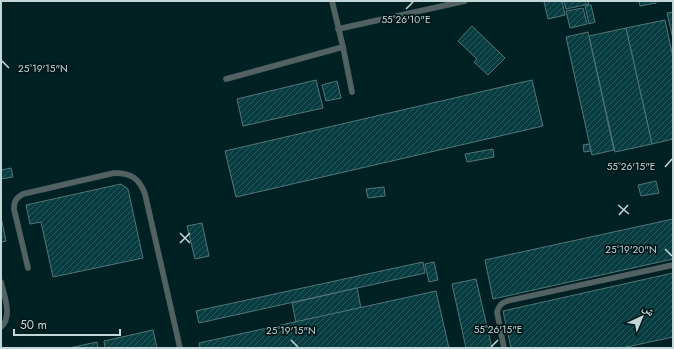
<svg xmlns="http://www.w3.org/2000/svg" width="674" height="349" viewBox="0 0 674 349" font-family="Jost,'Noto Naskh Arabic',sans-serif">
<defs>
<pattern id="building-hatch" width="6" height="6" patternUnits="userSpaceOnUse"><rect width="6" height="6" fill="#073d40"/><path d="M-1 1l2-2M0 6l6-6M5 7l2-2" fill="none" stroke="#2a585b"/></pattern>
</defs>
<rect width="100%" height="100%" fill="#002124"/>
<g fill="url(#building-hatch)" stroke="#527578">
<polygon points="550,1 562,1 565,15 548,19 544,2"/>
<polygon points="564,1 588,1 589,4 566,9"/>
<polygon points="639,1 656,1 656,3 640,6"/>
<polygon points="591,5 595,22 589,24 585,6"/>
<polygon points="583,8 587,24 570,28 566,11"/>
<polygon points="673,12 673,39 667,13"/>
<polygon points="665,20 673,57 673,139 652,144 626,28"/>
<polygon points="472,26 505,58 488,75 474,62 477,59 458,41"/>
<polygon points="626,28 652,144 615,152 589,36"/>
<polygon points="588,32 614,150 592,155 566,37"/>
<polygon points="316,80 323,108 243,126 237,99"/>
<polygon points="532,80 543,126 236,197 225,151"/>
<polygon points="337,81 341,98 326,101 322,85"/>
<polygon points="589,144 591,151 584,152 583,145"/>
<polygon points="493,149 494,157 467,162 465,154"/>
<polygon points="11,168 13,177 1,179 1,170"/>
<polygon points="656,181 659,193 641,196 638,185"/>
<polygon points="121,184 128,189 143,258 53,277 41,222 30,224 26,205"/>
<polygon points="384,187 385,196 368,198 366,189"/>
<polygon points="1,217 6,241 1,242"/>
<polygon points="673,219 673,259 493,299 485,260"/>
<polygon points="202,223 209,256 195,259 187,226"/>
<polygon points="423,262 425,273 199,323 196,311"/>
<polygon points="434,262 438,280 429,282 425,264"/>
<polygon points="673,273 673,337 622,348 511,348 503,311"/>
<polygon points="476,279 492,348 466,348 452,284"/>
<polygon points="357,288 361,308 296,322 292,303"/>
<polygon points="436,291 449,348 200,348 199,343"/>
<polygon points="153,330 157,348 105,348 104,341"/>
<polygon points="97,342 98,348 69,348"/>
</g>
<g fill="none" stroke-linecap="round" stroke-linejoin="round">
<g stroke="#1f3e41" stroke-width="6">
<g id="service">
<polyline points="332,1 343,47 352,92"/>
<polyline points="338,29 465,1"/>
<polyline points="226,79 343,47"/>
<path d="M 28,268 L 14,209 C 14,201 16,198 23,194 L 114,173 C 131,173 139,178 145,194 L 180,348"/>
<path d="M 1,282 C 4,295 13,317 1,327"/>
<path d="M 504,348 L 497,312 C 499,306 501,303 507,301 L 673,265"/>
</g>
</g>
<use href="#service" stroke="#526162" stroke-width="5.5"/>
</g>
<path fill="none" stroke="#c4d7d8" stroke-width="1.5" d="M 406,9 L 413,2M 2,61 L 9,68M 665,167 L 672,159M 618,205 L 629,214M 619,215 L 628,205M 180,233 L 190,243M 180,243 L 190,233M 665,249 L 672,256M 291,340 L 298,347M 491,347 L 498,340"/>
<g font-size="10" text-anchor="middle" fill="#c4d7d8" stroke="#001719" stroke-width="3.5" stroke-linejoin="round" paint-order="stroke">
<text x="406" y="23">55°26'10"E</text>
<text x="43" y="72">25°19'15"N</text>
<text x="631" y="170">55°26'15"E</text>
<text x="631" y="253">25°19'20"N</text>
<text x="498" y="333">55°26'15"E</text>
<text x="291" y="334">25°19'15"N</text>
</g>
<rect width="674" height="349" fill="none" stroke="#c4d7d8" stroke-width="4"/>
<g transform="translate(642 317) rotate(44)" stroke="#001719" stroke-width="3" paint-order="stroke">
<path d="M0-3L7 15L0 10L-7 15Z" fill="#c4d7d8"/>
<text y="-6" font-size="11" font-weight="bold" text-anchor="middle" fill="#c4d7d8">ش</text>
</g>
<path d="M14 329v6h106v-6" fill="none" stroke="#c4d7d8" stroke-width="2"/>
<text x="20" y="329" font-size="12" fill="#c4d7d8" stroke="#001719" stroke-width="3" paint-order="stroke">50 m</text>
</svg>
